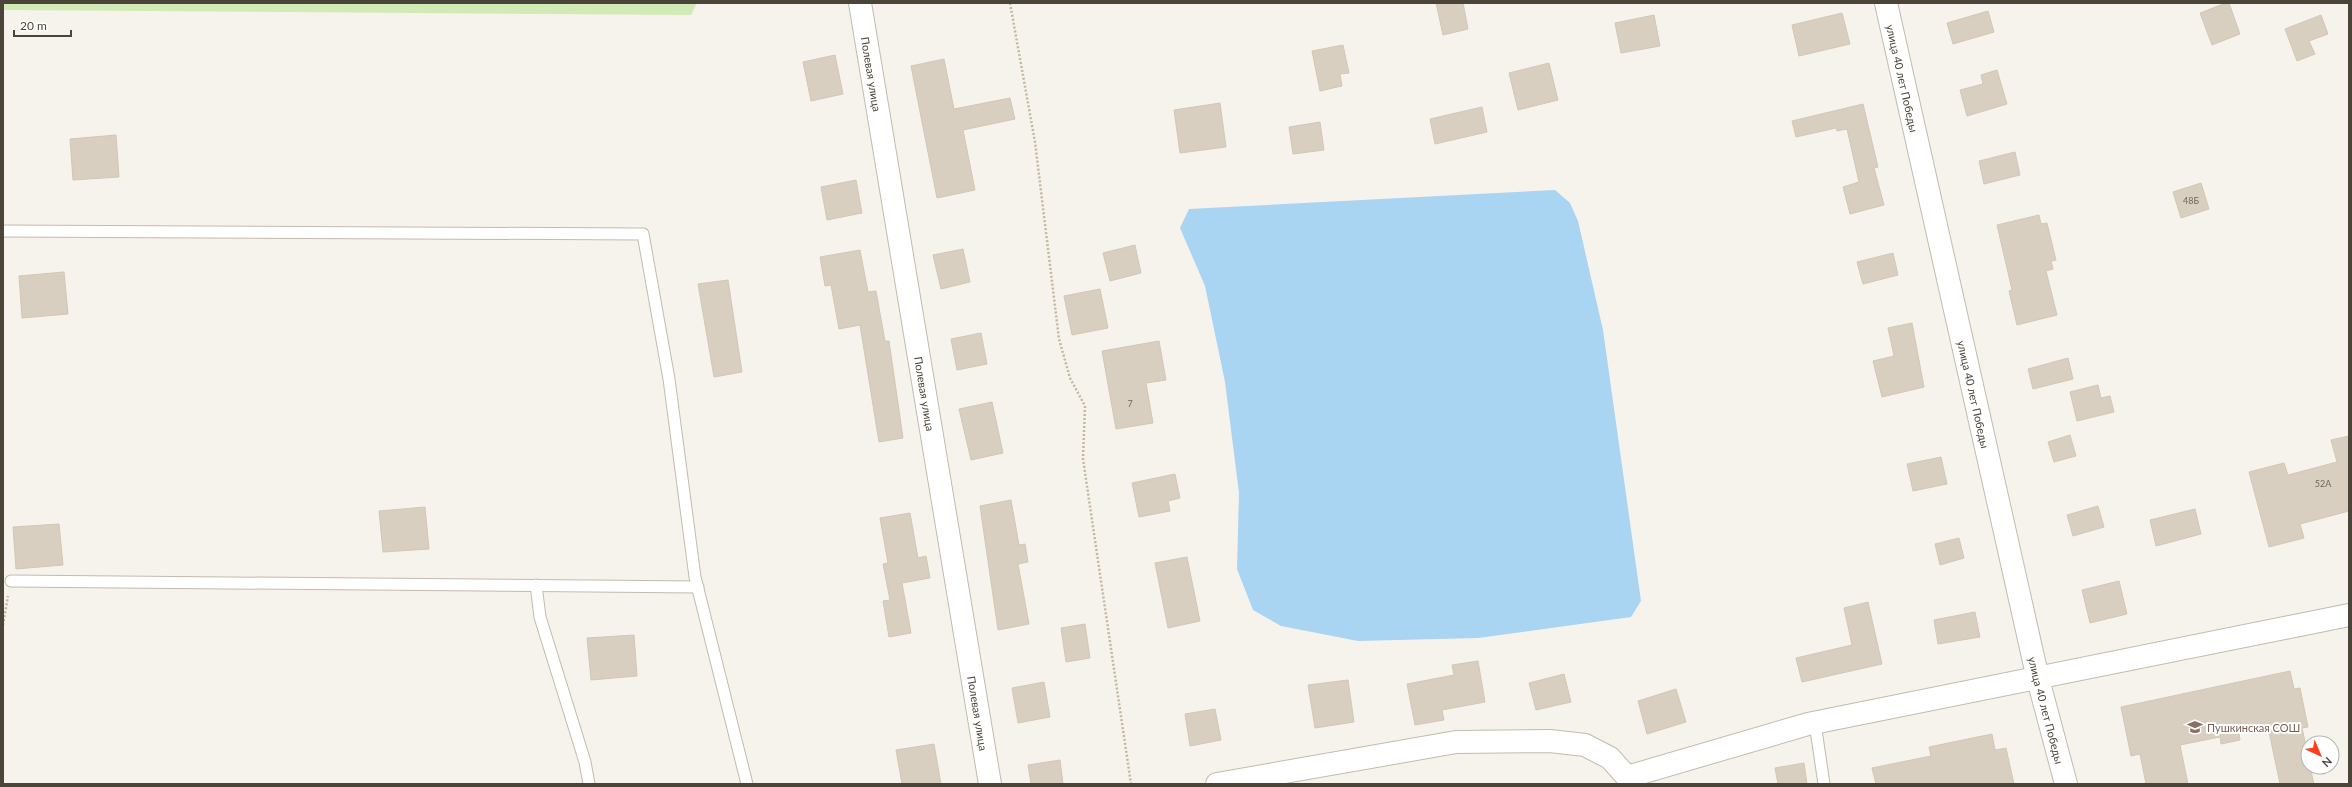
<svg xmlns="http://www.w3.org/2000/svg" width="2352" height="787" viewBox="0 0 2352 787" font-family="Lato,sans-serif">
<rect width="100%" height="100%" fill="#f6f3ec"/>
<polygon fill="#d2eab5" points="3,3 697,3 691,15 3,10"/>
<polygon fill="#a9d4f2" points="1555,190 1570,203 1578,221 1603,330 1641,601 1631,617 1478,638 1358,641 1281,626 1253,610 1237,569 1239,493 1225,382 1205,286 1180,228 1189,209"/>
<g fill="#d8cfc1" stroke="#d3c7b4">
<polygon points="1436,3 1463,3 1468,29 1443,35"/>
<polygon points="2226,3 2229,3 2240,34 2212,45 2200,13"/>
<polygon points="1988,11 1994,32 1953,44 1947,23"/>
<polygon points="1842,13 1850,44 1799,56 1792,25"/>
<polygon points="1654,15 1660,46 1621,53 1615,23"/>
<polygon points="2321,15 2328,34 2309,41 2315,54 2297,61 2285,29"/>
<polygon points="1343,45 1349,73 1340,74 1342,86 1320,91 1312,51"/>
<polygon points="835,55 843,94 811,101 803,62"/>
<polygon points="944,59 954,109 1010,98 1015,119 963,130 975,190 937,198 911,66"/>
<polygon points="1549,63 1558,100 1518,110 1509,73"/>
<polygon points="1997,70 2007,104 1967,116 1960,90 1983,84 1981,75"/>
<polygon points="1220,103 1226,147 1180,153 1174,110"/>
<polygon points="1863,104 1878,167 1874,168 1884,205 1850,214 1843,187 1859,182 1847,129 1837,131 1836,128 1796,137 1792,121"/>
<polygon points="1482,107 1487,132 1435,144 1430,119"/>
<polygon points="1320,122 1324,150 1293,154 1289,127"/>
<polygon points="116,135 119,177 73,180 70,139"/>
<polygon points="2015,152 2020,175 1984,184 1979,161"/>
<polygon points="856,180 862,213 827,220 821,187"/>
<polygon points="2201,183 2209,209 2181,218 2173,192"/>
<polygon points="2039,215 2041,224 2047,223 2056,260 2051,261 2053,269 2046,271 2057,315 2017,325 2009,291 2012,290 1997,225"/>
<polygon points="1135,245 1141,273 1110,281 1103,253"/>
<polygon points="963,249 970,282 941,289 933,255"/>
<polygon points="860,250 868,292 876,291 885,341 889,341 903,438 879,442 860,325 839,329 831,285 825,286 820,257"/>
<polygon points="1893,253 1898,275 1863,284 1857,262"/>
<polygon points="64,272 68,314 22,318 19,276"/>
<polygon points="728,280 742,372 714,377 698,284"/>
<polygon points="1100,289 1108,328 1072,335 1064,296"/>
<polygon points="1912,323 1924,387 1882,397 1873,361 1894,356 1888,328"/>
<polygon points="981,333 987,364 957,370 951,339"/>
<polygon points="1159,341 1166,380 1146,383 1153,423 1116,429 1102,351"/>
<polygon points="2068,358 2073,379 2033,389 2028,369"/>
<polygon points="2098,385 2101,398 2110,396 2114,412 2077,421 2070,392"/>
<polygon points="992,402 1003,453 971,460 959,409"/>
<polygon points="2070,435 2076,456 2054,462 2048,442"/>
<polygon points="2349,436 2349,511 2300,524 2304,538 2269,547 2249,472 2284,463 2288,475 2337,462 2331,440"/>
<polygon points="1941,457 1947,484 1913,491 1907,464"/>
<polygon points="1175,474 1180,498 1168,501 1170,511 1139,517 1132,483"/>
<polygon points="1011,500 1019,545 1025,544 1028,562 1018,564 1029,624 998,630 980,506"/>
<polygon points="2098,506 2104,527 2073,536 2067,515"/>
<polygon points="425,507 429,549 383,552 379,511"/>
<polygon points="2195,509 2201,534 2156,546 2150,520"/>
<polygon points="910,513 918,558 926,556 930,578 902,583 911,633 889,637 883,601 890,600 883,564 888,563 880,518"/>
<polygon points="59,524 63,565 16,569 13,527"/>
<polygon points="1959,538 1964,558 1940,565 1935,544"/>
<polygon points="1187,557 1200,621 1168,628 1155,563"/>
<polygon points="2119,581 2127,614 2090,623 2082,590"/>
<polygon points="1868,602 1882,664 1802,682 1796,658 1852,645 1844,608"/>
<polygon points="1975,612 1980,637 1938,644 1934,620"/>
<polygon points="1085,624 1090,658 1066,662 1061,628"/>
<polygon points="634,635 637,676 591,680 587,638"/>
<polygon points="1478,661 1485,702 1442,710 1444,720 1415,725 1407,684 1454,675 1452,665"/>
<polygon points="2290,671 2294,689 2300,688 2308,727 2302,728 2308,755 2308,767 2310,767 2314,784 2280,784 2268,727 2239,733 2240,740 2221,744 2220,737 2180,745 2188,784 2146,784 2140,754 2131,756 2121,707"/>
<polygon points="1564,674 1571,702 1536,710 1529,683"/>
<polygon points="1348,680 1354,722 1315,728 1308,685"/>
<polygon points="1044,682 1050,717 1018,723 1012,688"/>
<polygon points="1676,689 1686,722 1647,734 1638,701"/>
<polygon points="1215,709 1221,740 1190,746 1185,714"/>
<polygon points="1992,734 1995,750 2006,748 2014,784 1876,784 1872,768 1931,756 1929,747"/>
<polygon points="934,744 941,784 902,784 896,750"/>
<polygon points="1060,760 1063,784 1031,784 1028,765"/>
<polygon points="1804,763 1807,784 1778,784 1775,768"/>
</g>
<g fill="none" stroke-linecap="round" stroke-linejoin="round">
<g stroke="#c2bbae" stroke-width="13">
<g id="lane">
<polyline points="3,231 643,234 669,379 695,577 747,784"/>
<polyline points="11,581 698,587"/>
<polyline points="536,585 540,617 585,762 589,784"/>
<polyline points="1815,723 1824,784"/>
</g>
</g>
<g stroke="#c2bbae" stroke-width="24">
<g id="street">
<path id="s1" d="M 860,3 L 990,784"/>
<path id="s2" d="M 1886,3 L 2038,679 L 2066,784"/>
<polyline points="1627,777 1808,724 2349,615"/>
<polyline points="1217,784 1456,742 1550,741 1585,745 1610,758 1627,777 1629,784"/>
</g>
</g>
<g stroke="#c4b79f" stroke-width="2.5" stroke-dasharray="2 2" stroke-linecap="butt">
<polyline points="1010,3 1035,142 1059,339 1070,378 1085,406 1083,459 1131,784"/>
<polyline points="3,625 8,596"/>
</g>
<use href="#lane" stroke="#fff" stroke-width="11"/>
<use href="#street" stroke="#fff" stroke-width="22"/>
</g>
<defs>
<g id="school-bare" transform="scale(1.2)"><path d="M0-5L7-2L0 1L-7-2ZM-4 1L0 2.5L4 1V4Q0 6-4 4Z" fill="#8d6e63" stroke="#fff" stroke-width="2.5" paint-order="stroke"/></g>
</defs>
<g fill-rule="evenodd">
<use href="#school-bare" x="2195" y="727"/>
</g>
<g text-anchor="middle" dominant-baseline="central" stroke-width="4" stroke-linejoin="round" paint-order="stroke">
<g font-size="9" fill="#6e675b">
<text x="2191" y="200">48Б</text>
<text x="1130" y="403">7</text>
<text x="2323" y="483">52А</text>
</g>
<g font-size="11" fill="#4b4439" stroke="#fff">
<text stroke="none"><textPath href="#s1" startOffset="72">Полевая улица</textPath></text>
<text stroke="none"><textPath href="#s2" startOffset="77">улица 40 лет Победы</textPath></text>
<text stroke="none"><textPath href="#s1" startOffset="396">Полевая улица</textPath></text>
<text stroke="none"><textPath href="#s2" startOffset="401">улица 40 лет Победы</textPath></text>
<text stroke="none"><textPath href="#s2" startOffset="725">улица 40 лет Победы</textPath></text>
<text stroke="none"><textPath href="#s1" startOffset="720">Полевая улица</textPath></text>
</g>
<g font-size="11" fill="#785e54" stroke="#fff" text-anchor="start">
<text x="2207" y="727">Пушкинская СОШ</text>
</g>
</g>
<rect width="2352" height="787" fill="none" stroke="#4b4439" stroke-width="8"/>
<g transform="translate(2320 755) rotate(136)"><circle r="19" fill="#ffffff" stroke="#b7b4b0"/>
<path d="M0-3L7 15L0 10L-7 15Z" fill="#fc3f1d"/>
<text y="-6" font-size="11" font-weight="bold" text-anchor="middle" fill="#4b4439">N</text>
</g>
<path d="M14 30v6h57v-6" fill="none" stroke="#4b4439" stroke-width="2"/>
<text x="20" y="30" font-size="12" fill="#4b4439" stroke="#ffffff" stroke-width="3" paint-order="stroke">20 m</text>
</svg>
